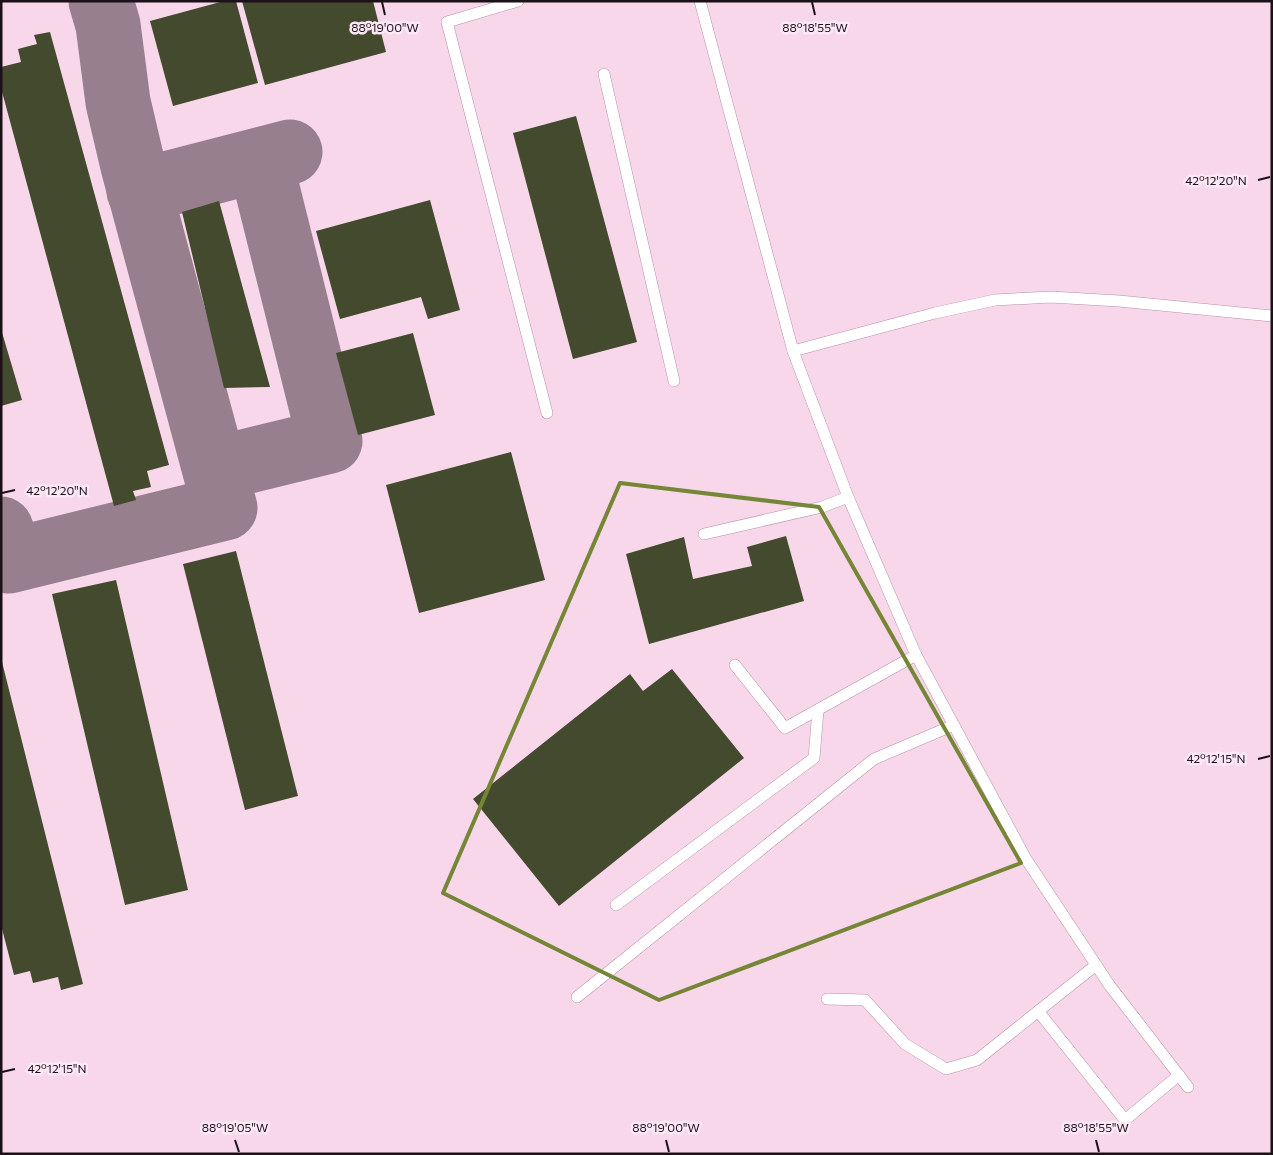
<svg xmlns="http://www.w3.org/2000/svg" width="1273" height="1155" viewBox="0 0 1273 1155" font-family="Commissioner,sans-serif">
<rect width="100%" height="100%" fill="#f9d7eb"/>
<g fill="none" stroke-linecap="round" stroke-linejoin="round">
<g stroke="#977f8d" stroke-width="65">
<polyline points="139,191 290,152"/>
<polyline points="215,469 330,441 260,160"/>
<polyline points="1,529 9,561 225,508 133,166 118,102 108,25 101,1"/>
</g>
</g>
<g fill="#434a2e">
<polygon points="224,1 236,1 258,83 173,106 150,21"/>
<polygon points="242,1 373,1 386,52 265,85"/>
<polygon points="50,32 169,465 147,471 151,487 133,491 136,500 114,506 1,88 1,67 21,62 18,49 37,44 34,35"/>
<polygon points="576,116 637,342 573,359 513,133"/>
<polygon points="430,200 460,310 428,319 421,297 340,319 316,231"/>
<polygon points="219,201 270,387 224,388 182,212"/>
<polygon points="1,329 22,400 1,406"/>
<polygon points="413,333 435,415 358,435 336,353"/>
<polygon points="511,452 545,580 419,613 386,485"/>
<polygon points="786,536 804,601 649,644 626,554 684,537 693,579 752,566 747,547"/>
<polygon points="236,551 298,796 245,810 183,564"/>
<polygon points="116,580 188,890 125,905 52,594"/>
<polygon points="1,658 83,984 61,990 58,977 33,983 30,971 14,975 1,925"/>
<polygon points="672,669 744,758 559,906 473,799 630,674 643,691"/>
</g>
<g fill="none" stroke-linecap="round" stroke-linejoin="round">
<g stroke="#b393a7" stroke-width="12">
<g id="lane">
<polyline points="518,1 447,22 547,413"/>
<polyline points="700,1 793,351 848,497 916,655 1026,859 1110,986 1188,1087"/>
<polyline points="604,74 674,381"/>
<polyline points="793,351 935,313 995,300 1051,297 1119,301 1272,316"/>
<polyline points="704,534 822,507 848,497"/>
<polyline points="735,665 785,728 916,655"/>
<polyline points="616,905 814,758 818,710"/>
<polyline points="577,997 874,759 954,725"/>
<polyline points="827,999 865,1000 905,1044 946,1069 977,1060 1096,965"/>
<polyline points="1038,1011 1125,1120 1179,1075"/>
</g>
</g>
<use href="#lane" stroke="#fff" stroke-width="11"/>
</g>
<path fill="none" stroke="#758737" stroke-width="4" stroke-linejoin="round" d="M 620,483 L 819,507 L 1021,863 L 659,1000 L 443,893 Z"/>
<path fill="none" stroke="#1d1118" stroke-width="2" d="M 382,2 L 385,15M 812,2 L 815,15M 1258,180 L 1270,177M 2,493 L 15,490M 1258,759 L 1270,756M 2,1072 L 15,1069M 235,1140 L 239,1152M 666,1140 L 669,1152M 1096,1140 L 1099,1152"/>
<g font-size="12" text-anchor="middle" fill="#1d1118" stroke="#fde8f5" stroke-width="5" stroke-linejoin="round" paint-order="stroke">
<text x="385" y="32">88°19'00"W</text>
<text x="815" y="32">88°18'55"W</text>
<text x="1216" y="185">42°12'20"N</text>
<text x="57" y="495">42°12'20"N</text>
<text x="1216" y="763">42°12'15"N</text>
<text x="57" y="1073">42°12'15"N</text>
<text x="235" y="1132">88°19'05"W</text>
<text x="666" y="1132">88°19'00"W</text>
<text x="1096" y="1132">88°18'55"W</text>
</g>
<rect width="1273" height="1155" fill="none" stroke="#1d1118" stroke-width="5"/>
</svg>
